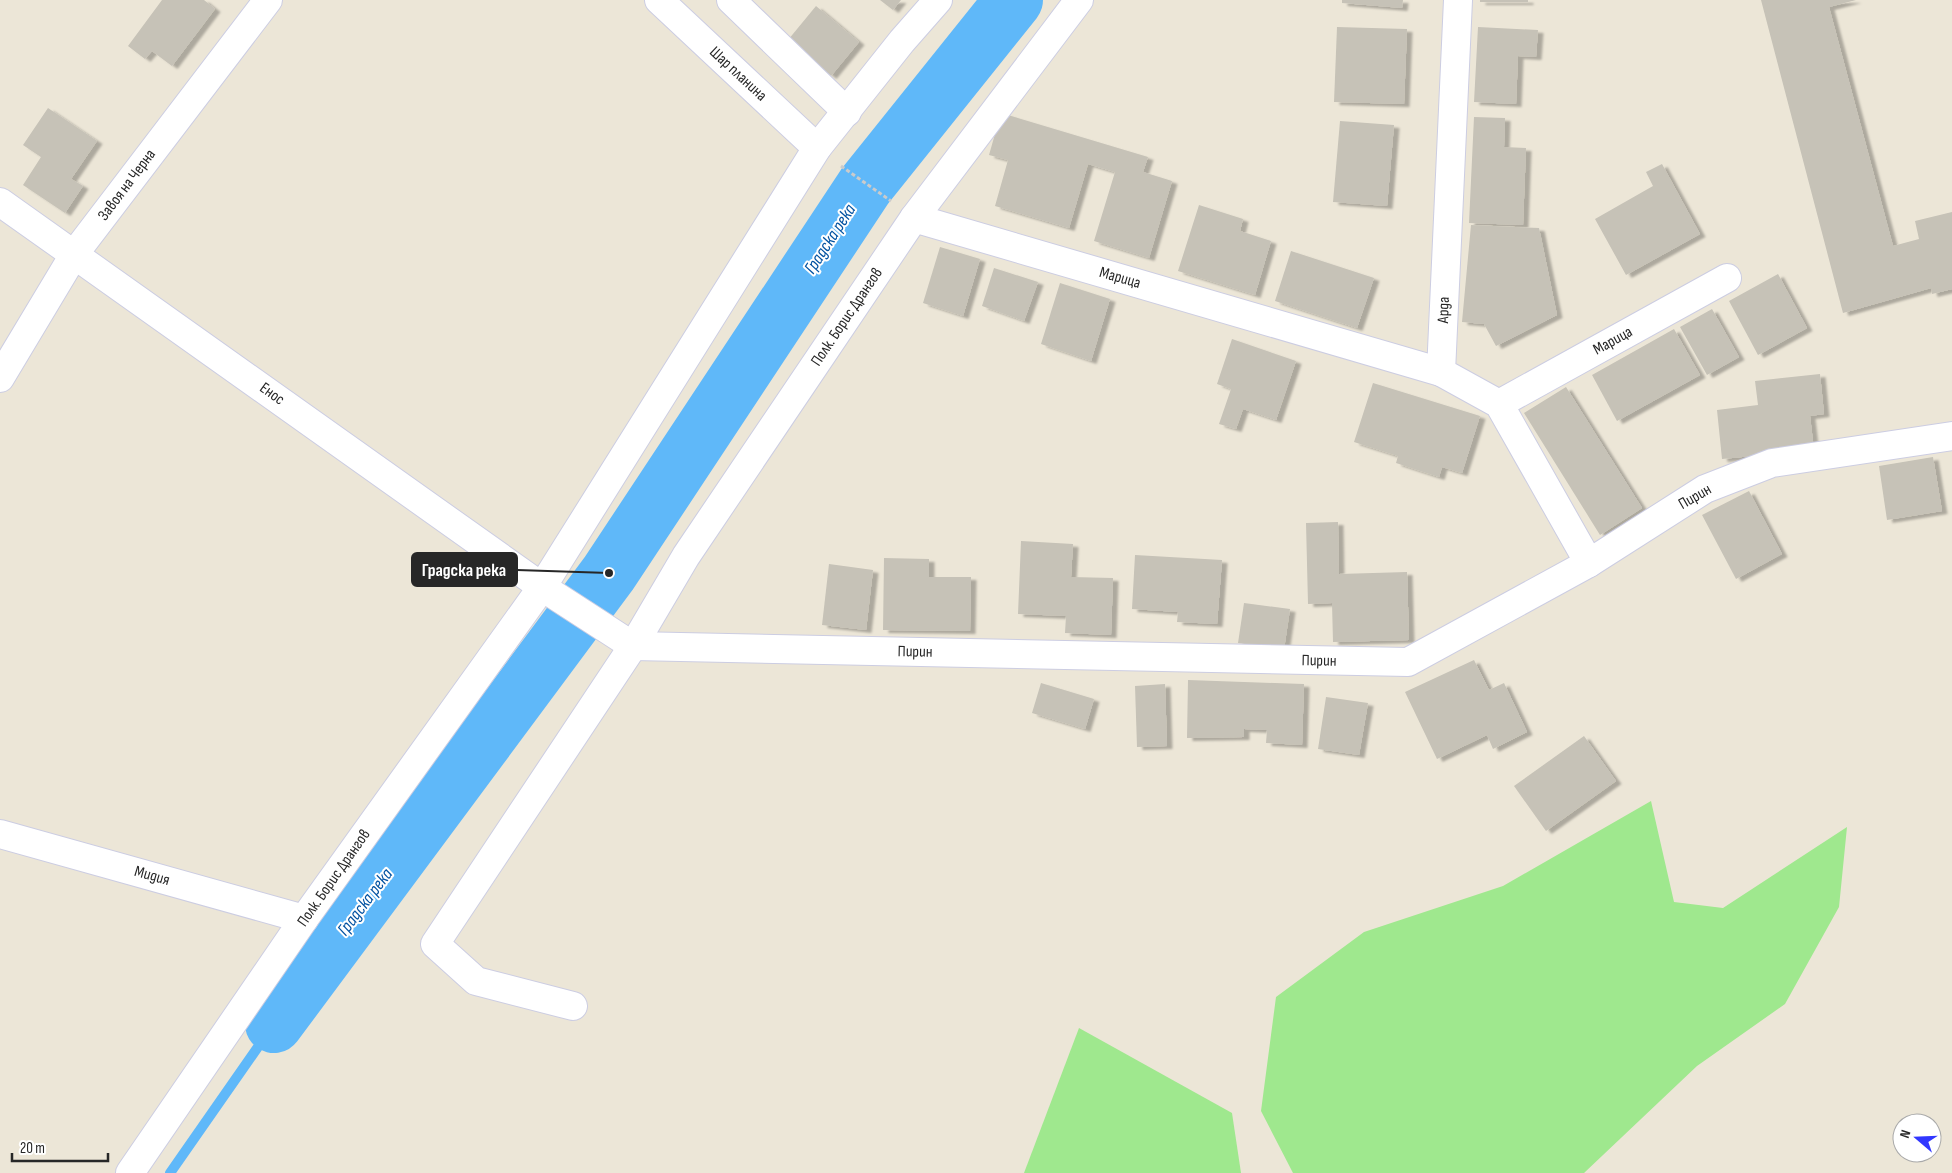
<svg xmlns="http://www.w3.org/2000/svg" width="1952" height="1173" viewBox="0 0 1952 1173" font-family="'Sofia Sans Condensed',sans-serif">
<defs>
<filter id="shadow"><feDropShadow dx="5.5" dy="3" stdDeviation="1" flood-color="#0004"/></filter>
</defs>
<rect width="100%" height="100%" fill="#ece6d7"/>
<g fill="#9fe88e">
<polygon points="1651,801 1674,902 1723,908 1847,827 1839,907 1785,1004 1697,1066 1584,1173 1293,1173 1261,1111 1276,997 1364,932 1503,886"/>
<polygon points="1079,1028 1232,1113 1241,1173 1024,1173"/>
</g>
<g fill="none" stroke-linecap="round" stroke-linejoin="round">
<polyline stroke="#5fb8f9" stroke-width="10" points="170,1173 274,1024"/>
<polyline stroke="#5fb8f9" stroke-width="58" points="274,1024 609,573 865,186 1014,0"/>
</g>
<g fill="#c6c2b7" filter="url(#shadow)">
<polygon points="162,0 204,0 215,9 172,66 152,51 145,59 128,46"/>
<polygon points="880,0 901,0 893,10"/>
<polygon points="1342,0 1403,0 1402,8 1342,3"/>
<rect x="1480" y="0" width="48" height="2"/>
<polygon points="1761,0 1856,0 1829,7 1893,246 1919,239 1915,221 1952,212 1952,289 1932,294 1931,288 1843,313"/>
<polygon points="816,6 859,42 831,76 788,40"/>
<polygon points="1337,27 1407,29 1404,104 1334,102"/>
<polygon points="1478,27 1538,30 1536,57 1518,56 1516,104 1474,102"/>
<polygon points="48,108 97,141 71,179 83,186 65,213 23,185 41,157 23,145"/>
<polygon points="1001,113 1148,157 1143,172 1172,181 1149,258 1094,241 1115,172 1088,164 1069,228 995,206 1008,160 989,155"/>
<polygon points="1474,117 1505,118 1504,147 1526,148 1523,225 1469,223"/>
<polygon points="1340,121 1394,125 1387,206 1333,202"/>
<polygon points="1662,164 1700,234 1626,275 1595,219 1653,186 1646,172"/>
<polygon points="1199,205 1243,219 1240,231 1271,241 1255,295 1178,271"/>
<polygon points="1471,225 1539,228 1557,315 1496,346 1484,324 1462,322"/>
<polygon points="940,247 980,259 963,316 923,303"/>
<polygon points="1291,251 1374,278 1357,328 1275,301"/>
<polygon points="994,268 1038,282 1024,321 982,306"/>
<polygon points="1778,274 1807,328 1758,355 1729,301"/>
<polygon points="1060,283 1110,299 1091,361 1041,344"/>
<polygon points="1712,309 1739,357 1707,375 1680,327"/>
<polygon points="1674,329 1700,375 1617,421 1592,375"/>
<polygon points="1232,339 1296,361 1276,420 1243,409 1236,429 1219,424 1231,389 1217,384"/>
<polygon points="1820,374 1824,414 1810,416 1814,450 1722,459 1717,410 1758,405 1755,381"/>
<polygon points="1373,383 1480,416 1462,473 1442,467 1439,477 1396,463 1398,456 1354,442"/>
<polygon points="1566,387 1642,508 1600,535 1524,413"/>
<polygon points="1933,457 1942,511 1887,520 1879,466"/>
<polygon points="1749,491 1782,554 1736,579 1702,515"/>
<polygon points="1338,522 1339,574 1407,572 1409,640 1333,642 1332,603 1308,604 1306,523"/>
<polygon points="1021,541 1073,544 1071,577 1113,578 1111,635 1065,633 1066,616 1018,614"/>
<polygon points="1135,555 1222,560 1217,624 1177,622 1178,612 1132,609"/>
<polygon points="884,558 929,559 929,577 971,577 970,631 883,630"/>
<polygon points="829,564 873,570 866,630 822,625"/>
<polygon points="1244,603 1290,609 1284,649 1238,643"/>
<polygon points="1474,660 1489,690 1504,683 1527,732 1493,749 1487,735 1437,759 1405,692"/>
<polygon points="1188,680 1304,684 1302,745 1266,743 1267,730 1244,729 1244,737 1187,738"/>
<polygon points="1041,683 1094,699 1085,729 1032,713"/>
<polygon points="1165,684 1167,746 1137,747 1135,686"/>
<polygon points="1326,697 1368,703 1359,755 1318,749"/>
<polygon points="1584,736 1616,781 1546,831 1514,786"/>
</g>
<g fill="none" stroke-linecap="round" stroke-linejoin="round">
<g stroke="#cccde2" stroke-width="30">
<g id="minor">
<polyline points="659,0 817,148"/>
<polyline points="731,0 847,112"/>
<polyline points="1458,0 1441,372 1499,404 1589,563"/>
<polyline points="0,202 542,587 633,646 1408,662 1589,563 1705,489 1772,463 1952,436"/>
<polyline points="914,218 1441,372"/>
<polyline points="0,378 75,253 268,0"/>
<polyline points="1499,404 1727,278"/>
<polyline points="0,834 304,919"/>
<polyline points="573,1006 476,981 435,944 633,646 686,556 914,218 1079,0"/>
<polyline points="130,1173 304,919 542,587 817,148 902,41 938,0"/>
</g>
</g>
<polyline stroke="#cbcbcb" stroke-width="3" stroke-dasharray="4 2.5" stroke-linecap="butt" points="841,166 891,201"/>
<use href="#minor" stroke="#fff" stroke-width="28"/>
</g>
<g text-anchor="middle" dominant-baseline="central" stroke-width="4" stroke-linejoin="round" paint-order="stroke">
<g font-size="16" fill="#272727" stroke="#fff">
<text transform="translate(738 74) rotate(43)">Шар планина</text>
<text transform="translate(127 185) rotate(-53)">Завоя на Черна</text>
<text transform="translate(1120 278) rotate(16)">Марица</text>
<text transform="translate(1444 310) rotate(-88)">Арда</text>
<text transform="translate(847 317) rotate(-56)">Полк. Борис Дрангов</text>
<text transform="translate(1613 341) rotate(-29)">Марица</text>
<text transform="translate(272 394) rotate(36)">Енос</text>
<text transform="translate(1695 497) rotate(-30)">Пирин</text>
<text transform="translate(915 652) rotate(1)">Пирин</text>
<text transform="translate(1319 661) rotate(1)">Пирин</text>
<text transform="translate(152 876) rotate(16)">Мидия</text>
<text transform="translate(334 878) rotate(-55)">Полк. Борис Дрангов</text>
</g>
<g font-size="18" font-style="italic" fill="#0252a1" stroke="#fff">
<text transform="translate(830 239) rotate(-57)">Градска река</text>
<text transform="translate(365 902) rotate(-53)">Градска река</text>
</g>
</g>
<path fill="none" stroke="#272727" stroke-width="2" d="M609 573L517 570"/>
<circle fill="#272727" stroke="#fff" stroke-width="2" cx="609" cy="573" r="5"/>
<rect fill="#272727" stroke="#272727" stroke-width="2" x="412" y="553" width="105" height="33" rx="5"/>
<g font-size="18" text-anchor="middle" font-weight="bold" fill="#fff">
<text x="464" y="576">Градска река</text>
</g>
<g transform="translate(1917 1138) rotate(289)"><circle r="24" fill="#ffffff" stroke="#a9a9a9"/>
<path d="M0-4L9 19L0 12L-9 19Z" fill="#3137ff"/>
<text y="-8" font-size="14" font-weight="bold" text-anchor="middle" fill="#272727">N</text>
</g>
<path d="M12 1153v8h96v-8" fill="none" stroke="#272727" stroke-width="2.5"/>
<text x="20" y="1153" font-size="15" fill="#272727" stroke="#ffffff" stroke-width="4" paint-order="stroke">20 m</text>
</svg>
